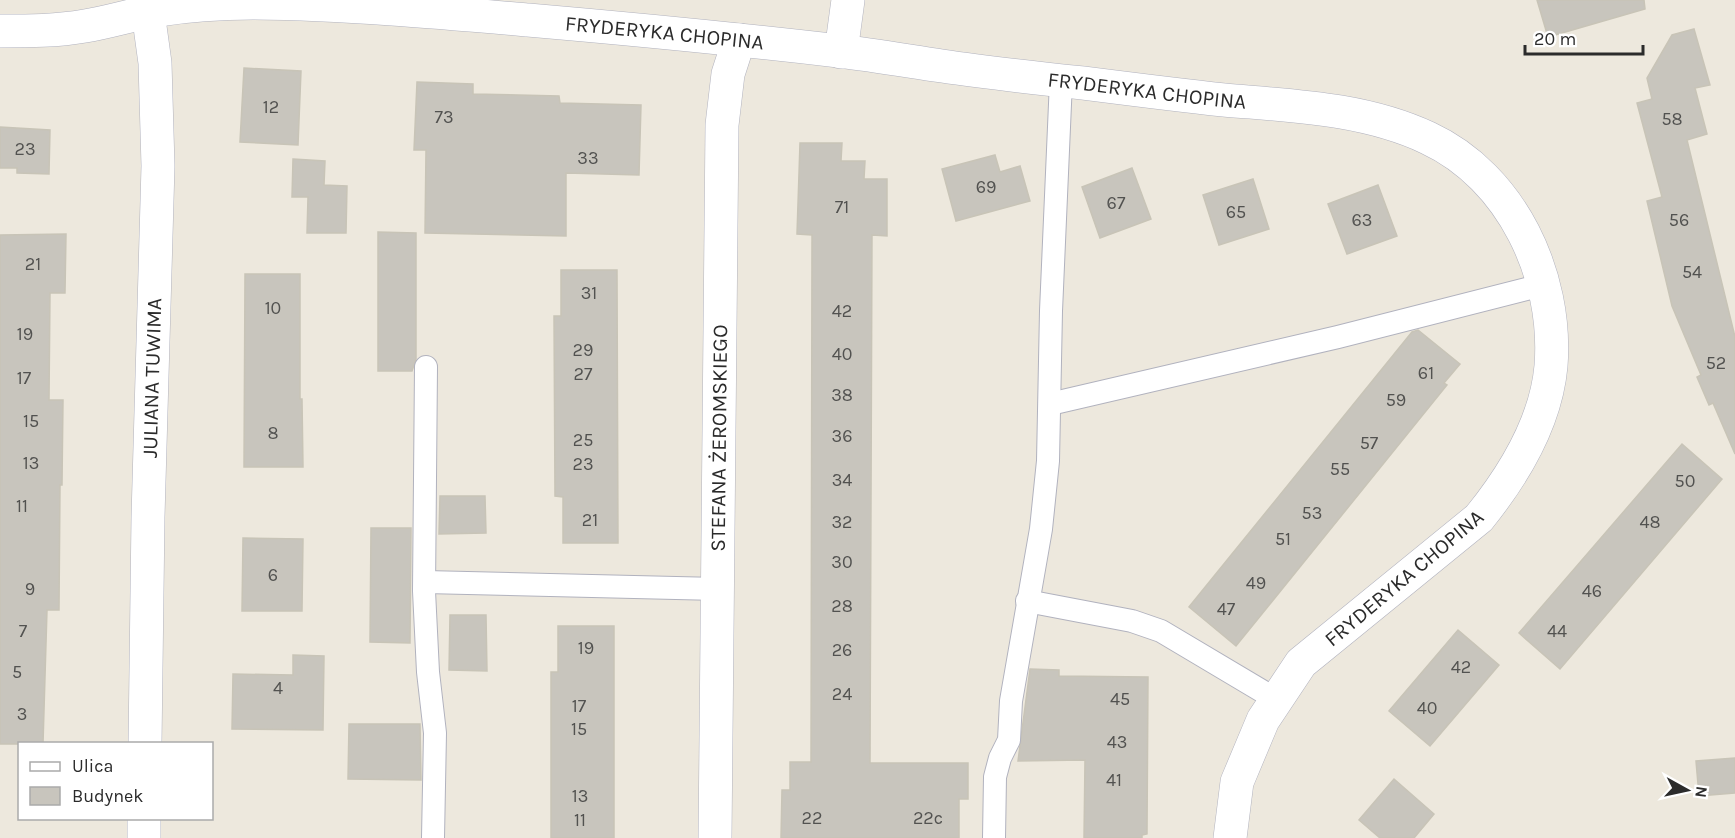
<svg xmlns="http://www.w3.org/2000/svg" width="1735" height="838" viewBox="0 0 1735 838" font-family="Karla,sans-serif">
<rect width="100%" height="100%" fill="#ede8dd"/>
<g fill="#c8c5bd" stroke="#c8c4b7" stroke-width="1.5">
<polygon points="1537,0 1644,0 1645,9 1548,37"/>
<polygon points="1694,29 1710,85 1695,88 1707,134 1687,140 1735,337 1735,454 1713,403 1709,405 1697,377 1701,375 1672,306 1647,201 1662,197 1637,103 1652,99 1647,78 1672,35"/>
<polygon points="244,68 301,71 298,145 240,142"/>
<polygon points="417,82 473,84 473,94 559,96 560,103 641,105 639,175 566,173 566,236 425,233 426,150 414,150"/>
<polygon points="0,127 50,130 49,174 17,173 17,168 0,168"/>
<polygon points="800,143 842,143 841,161 865,161 864,179 887,179 887,236 872,235 870,763 968,763 968,799 959,799 959,838 781,838 782,790 790,790 790,762 811,762 812,235 797,234"/>
<polygon points="995,155 1000,172 1020,166 1030,201 956,221 942,169"/>
<polygon points="293,159 325,161 324,185 347,186 346,233 307,233 308,197 292,197"/>
<polygon points="1132,168 1151,219 1100,238 1082,187"/>
<polygon points="1253,179 1269,229 1219,245 1203,195"/>
<polygon points="1378,185 1397,236 1347,254 1328,204"/>
<polygon points="378,232 416,233 416,359 412,371 378,371"/>
<polygon points="66,234 65,293 50,293 49,400 63,400 62,485 60,485 59,610 47,610 43,744 0,744 0,235"/>
<polygon points="561,270 617,270 618,543 563,543 563,497 555,496 554,316 561,316"/>
<polygon points="245,274 300,274 300,399 302,399 303,467 244,467"/>
<polygon points="1418,330 1460,364 1444,383 1447,385 1236,646 1189,607 1412,332"/>
<polygon points="1682,444 1722,479 1560,669 1519,633"/>
<polygon points="440,496 485,496 486,533 439,534"/>
<polygon points="371,528 411,528 410,643 370,642"/>
<polygon points="243,538 303,539 302,611 242,611"/>
<polygon points="450,615 486,615 487,671 449,670"/>
<polygon points="558,626 614,626 614,838 551,838 551,672 558,672"/>
<polygon points="1458,630 1499,665 1430,746 1389,711"/>
<polygon points="293,655 324,656 323,730 232,729 233,674 293,675"/>
<polygon points="1030,669 1059,670 1059,676 1148,677 1147,834 1142,835 1142,838 1084,838 1085,760 1018,761"/>
<polygon points="349,724 420,724 421,780 348,779"/>
<polygon points="1735,758 1735,793 1699,796 1696,761"/>
<polygon points="1394,779 1434,814 1414,838 1380,838 1359,820"/>
</g>
<g fill="none" stroke-linecap="round" stroke-linejoin="round">
<g stroke="#b1b2be" stroke-width="24">
<g id="lane">
<polyline points="426,367 424,591 428,672 435,733 433,838"/>
<polyline points="1050,404 1338,337 1542,285"/>
<polyline points="425,582 718,589"/>
<polyline points="1027,601 1132,621 1161,631 1277,700"/>
<polyline points="994,838 995,777 1000,758 1009,740 1011,701 1041,529 1048,461 1051,311 1061,81"/>
</g>
</g>
<g stroke="#b1b2be" stroke-width="34">
<g id="street">
<path id="s1" d="M 0,31 C 29,31 57,31 85,26 C 110,22 134,14 159,10 C 190,5 222,3 253,3 C 345,4 436,12 528,20 C 632,29 735,39 839,51 C 873,55 908,61 942,66 C 989,73 1036,78 1083,83 C 1130,89 1177,95 1224,100 C 1293,106 1364,108 1428,138 C 1512,177 1558,276 1551,366 C 1546,422 1513,476 1479,518 L 1301,663 L 1263,720 L 1237,782 L 1230,838"/>
<polyline points="841,52 848,0"/>
<path id="s2" d="M 145,744 L 148,517 L 158,166 L 155,63 L 148,12"/>
<polyline points="144,818 144,838"/>
<path id="s3" d="M 715,838 L 722,125 L 728,74 L 739,40"/>
</g>
</g>
<use href="#lane" stroke="#fff" stroke-width="22"/>
<use href="#street" stroke="#fff" stroke-width="33"/>
</g>
<g text-anchor="middle" dominant-baseline="central" stroke-width="6" stroke-linejoin="round" paint-order="stroke">
<g font-size="18" fill="#525250">
<text x="271" y="107">12</text>
<text x="444" y="117">73</text>
<text x="1672" y="119">58</text>
<text x="25" y="149">23</text>
<text x="588" y="158">33</text>
<text x="986" y="187">69</text>
<text x="1116" y="203">67</text>
<text x="842" y="207">71</text>
<text x="1236" y="212">65</text>
<text x="1362" y="220">63</text>
<text x="1679" y="220">56</text>
<text x="33" y="264">21</text>
<text x="1692" y="272">54</text>
<text x="589" y="293">31</text>
<text x="273" y="308">10</text>
<text x="842" y="311">42</text>
<text x="25" y="334">19</text>
<text x="583" y="350">29</text>
<text x="842" y="354">40</text>
<text x="1716" y="363">52</text>
<text x="1426" y="373">61</text>
<text x="583" y="374">27</text>
<text x="24" y="378">17</text>
<text x="842" y="395">38</text>
<text x="1396" y="400">59</text>
<text x="31" y="421">15</text>
<text x="273" y="433">8</text>
<text x="842" y="436">36</text>
<text x="583" y="440">25</text>
<text x="1369" y="443">57</text>
<text x="31" y="463">13</text>
<text x="583" y="464">23</text>
<text x="1340" y="469">55</text>
<text x="842" y="480">34</text>
<text x="1685" y="481">50</text>
<text x="22" y="506">11</text>
<text x="1312" y="513">53</text>
<text x="590" y="520">21</text>
<text x="842" y="522">32</text>
<text x="1650" y="522">48</text>
<text x="1283" y="539">51</text>
<text x="842" y="562">30</text>
<text x="273" y="575">6</text>
<text x="1256" y="583">49</text>
<text x="30" y="589">9</text>
<text x="1592" y="591">46</text>
<text x="842" y="606">28</text>
<text x="1226" y="609">47</text>
<text x="23" y="631">7</text>
<text x="1557" y="631">44</text>
<text x="586" y="648">19</text>
<text x="842" y="650">26</text>
<text x="1461" y="667">42</text>
<text x="17" y="672">5</text>
<text x="278" y="688">4</text>
<text x="842" y="694">24</text>
<text x="1120" y="699">45</text>
<text x="579" y="706">17</text>
<text x="1427" y="708">40</text>
<text x="22" y="714">3</text>
<text x="579" y="729">15</text>
<text x="1117" y="742">43</text>
<text x="1114" y="780">41</text>
<text x="580" y="796">13</text>
<text x="812" y="818">22</text>
<text x="928" y="818">22c</text>
<text x="580" y="820">11</text>
</g>
<g font-size="21" fill="#2b2b2b" stroke="#fff">
<text stroke="none"><textPath href="#s1" startOffset="668">FRYDERYKA CHOPINA</textPath></text>
<text stroke="none"><textPath href="#s1" startOffset="1154">FRYDERYKA CHOPINA</textPath></text>
<text stroke="none"><textPath href="#s2" startOffset="366">JULIANA TUWIMA</textPath></text>
<text stroke="none"><textPath href="#s3" startOffset="400">STEFANA ŻEROMSKIEGO</textPath></text>
<text transform="translate(1404 578) rotate(-40)">FRYDERYKA CHOPINA</text>
</g>
</g>
<rect x="18" y="742" width="195" height="78" fill="#ffffff" stroke="#aaaaaa" stroke-width="1.5"/>
<rect x="30" y="762" width="30" height="9" fill="#ffffff" stroke="#aaaaaa" stroke-width="1.5"/>
<text x="72" y="772" font-size="18" fill="#2b2b2b">Ulica</text>
<rect x="30" y="787" width="30" height="18" fill="#c8c5bd" stroke="#aaaaaa" stroke-width="1.5"/>
<text x="72" y="802" font-size="18" fill="#2b2b2b">Budynek</text>
<g transform="translate(1687 790) rotate(98)" stroke="#ffffff" stroke-width="4.5" paint-order="stroke">
<path d="M0-4.5L10 22L0 15L-10 22Z" fill="#2b2b2b"/>
<text y="-9" font-size="16" font-weight="bold" text-anchor="middle" fill="#2b2b2b">N</text>
</g>
<path d="M1525 45v9h118v-9" fill="none" stroke="#2b2b2b" stroke-width="3"/>
<text x="1534" y="45" font-size="18" fill="#2b2b2b" stroke="#ffffff" stroke-width="4.5" paint-order="stroke">20 m</text>
</svg>
